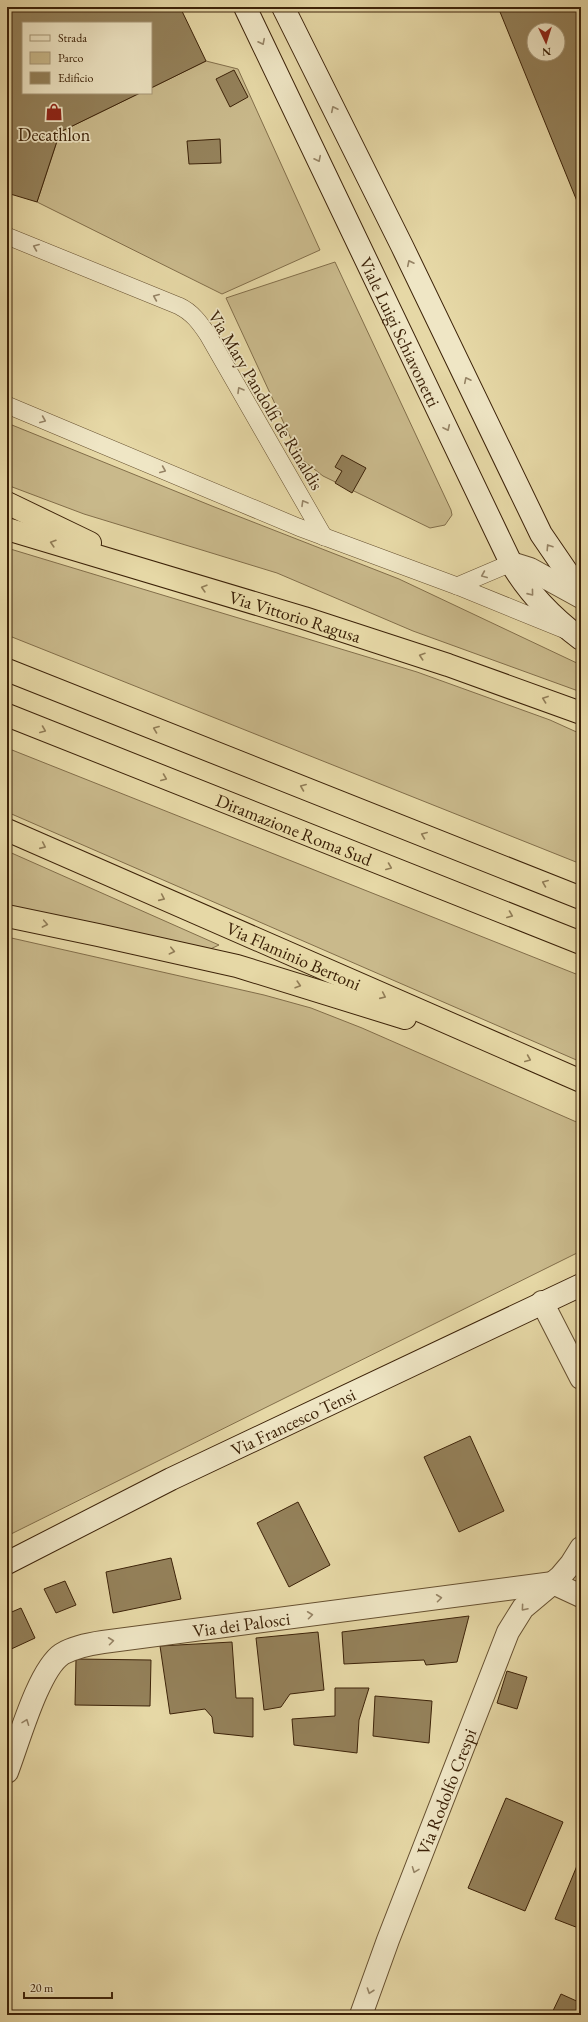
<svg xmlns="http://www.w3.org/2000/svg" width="588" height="2022" viewBox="0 0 588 2022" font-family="'EB Garamond',serif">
<rect width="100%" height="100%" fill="#e6d8a6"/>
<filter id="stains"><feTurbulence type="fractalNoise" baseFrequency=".005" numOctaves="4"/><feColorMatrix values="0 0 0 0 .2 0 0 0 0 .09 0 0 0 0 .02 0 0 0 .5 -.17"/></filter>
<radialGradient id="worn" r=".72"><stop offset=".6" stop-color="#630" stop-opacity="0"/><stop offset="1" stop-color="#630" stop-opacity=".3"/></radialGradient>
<g fill="#c9b98b" stroke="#826e4a">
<polygon points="206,61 238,69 320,250 222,294 37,202 60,132 140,93 151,93 151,88"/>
<polygon points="335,262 451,510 452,515 445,525 430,528 323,476 300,458 226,298"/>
<polygon points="7,423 212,506 399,579 581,665 581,692 413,631 277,573 84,514 7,485"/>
<polygon points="7,548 417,672 550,720 581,734 581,864 7,635"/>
<polygon points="7,748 581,976 581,1062 7,812"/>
<polygon points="7,851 219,945 206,951 7,908"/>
<polygon points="7,937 264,995 311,1008 362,1028 581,1124 581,1251 7,1536"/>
</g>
<g fill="#94815a" stroke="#3c2208" fill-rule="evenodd">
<polygon points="7,7 180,7 206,61 151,88 151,23 23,23 23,93 140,93 60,132 37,202 7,193"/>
<path d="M 498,7 L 581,7 L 581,211 ZM 534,30 L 558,30 L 558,54 L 534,54 Z"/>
<polygon points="234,70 248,97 230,107 216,79"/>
<polygon points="220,139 221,163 189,164 187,141"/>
<polygon points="342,455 366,468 352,493 335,483 342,471 335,467"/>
<polygon points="470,1436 504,1511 459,1532 424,1457"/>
<polygon points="298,1502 330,1565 289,1587 257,1523"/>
<polygon points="171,1558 181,1599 113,1613 106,1572"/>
<polygon points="65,1581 76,1605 56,1613 44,1589"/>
<polygon points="21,1608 35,1638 7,1651 7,1614"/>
<polygon points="469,1616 457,1662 426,1665 424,1660 344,1664 342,1632"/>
<polygon points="318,1632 324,1690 290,1694 281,1707 264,1710 256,1638"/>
<polygon points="232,1642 236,1698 253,1698 253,1737 214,1733 212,1717 205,1709 170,1714 160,1646"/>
<polygon points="76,1659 151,1660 150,1706 75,1705"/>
<polygon points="507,1671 527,1677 517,1709 497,1703"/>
<polygon points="335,1688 369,1688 359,1720 357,1753 294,1745 292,1719 335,1716"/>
<polygon points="375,1696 432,1701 429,1743 373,1736"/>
<polygon points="506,1798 563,1822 525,1911 468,1888"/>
<polygon points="581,1856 581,1929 555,1919"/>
<polygon points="561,1994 581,2003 581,2015 551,2015"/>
</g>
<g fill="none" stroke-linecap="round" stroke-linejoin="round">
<g stroke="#665030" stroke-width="18">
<g id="lane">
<path d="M 7,236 L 179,306 C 192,312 200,323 208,335 L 324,537"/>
<polyline points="7,405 298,527 457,586 565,630"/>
<polyline points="457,586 511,563"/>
</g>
</g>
<g stroke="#665030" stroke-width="24">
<g id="street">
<polyline points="511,563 530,569 581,597"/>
<polyline points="542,1302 581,1378"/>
<polyline points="553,1583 581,1596"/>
<path id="s1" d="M 7,1772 C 18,1744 38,1670 62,1654 C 74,1647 89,1644 103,1642 L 553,1583"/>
<path id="s2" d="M 361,2015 L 388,1940 L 508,1632 L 523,1608 L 560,1577 L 571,1564 L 581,1548"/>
</g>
</g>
<g stroke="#3c2208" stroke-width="24">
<g id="secondary">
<path id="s3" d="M 245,7 L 511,563 C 529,594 553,618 581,639"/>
<polyline points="283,7 402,246 541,534 569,575 581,589"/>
<path id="s4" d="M 7,1563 L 171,1479 L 581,1285"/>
</g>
</g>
<g stroke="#3c2208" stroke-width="24">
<g id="highway">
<polyline points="7,503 90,543"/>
<path id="s5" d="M 7,529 L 304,618 L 448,665 L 581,713"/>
<polyline points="7,670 581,898"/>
<path id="s6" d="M 7,715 L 581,943"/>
<path id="s7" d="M 7,830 L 581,1081"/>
<polyline points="7,916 98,935 237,966 405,1018"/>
</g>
</g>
<use href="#lane" stroke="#efe6c5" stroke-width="17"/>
<use href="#street" stroke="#efe6c5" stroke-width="22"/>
<use href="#secondary" stroke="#efe6c5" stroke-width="22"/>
<use href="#highway" stroke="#e6d8a6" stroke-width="22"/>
</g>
<defs><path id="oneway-chevron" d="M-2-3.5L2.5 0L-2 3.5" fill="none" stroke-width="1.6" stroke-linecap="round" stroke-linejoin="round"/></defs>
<g stroke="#968466">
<use href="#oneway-chevron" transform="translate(262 42) rotate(64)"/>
<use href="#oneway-chevron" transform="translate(334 109) rotate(-116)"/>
<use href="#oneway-chevron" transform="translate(318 159) rotate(64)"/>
<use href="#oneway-chevron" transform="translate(36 247) rotate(-158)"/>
<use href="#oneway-chevron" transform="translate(410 263) rotate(-116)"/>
<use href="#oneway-chevron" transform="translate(156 297) rotate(-157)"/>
<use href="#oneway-chevron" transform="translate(467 380) rotate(-116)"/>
<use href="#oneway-chevron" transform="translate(240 390) rotate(-120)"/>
<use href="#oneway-chevron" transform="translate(43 420) rotate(23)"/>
<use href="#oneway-chevron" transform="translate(447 428) rotate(65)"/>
<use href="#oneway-chevron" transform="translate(163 470) rotate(23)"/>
<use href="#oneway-chevron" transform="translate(304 503) rotate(-120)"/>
<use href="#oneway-chevron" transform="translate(549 547) rotate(-123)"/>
<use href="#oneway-chevron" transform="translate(484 575) rotate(157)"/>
<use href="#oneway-chevron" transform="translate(531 593) rotate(51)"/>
<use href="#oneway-chevron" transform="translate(439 1598) rotate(-7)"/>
<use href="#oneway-chevron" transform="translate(524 1608) rotate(130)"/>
<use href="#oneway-chevron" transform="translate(310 1615) rotate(-7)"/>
<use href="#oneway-chevron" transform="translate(111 1641) rotate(-7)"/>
<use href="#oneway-chevron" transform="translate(26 1722) rotate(-69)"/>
<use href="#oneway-chevron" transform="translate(415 1870) rotate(111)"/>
<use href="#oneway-chevron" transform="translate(370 1991) rotate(109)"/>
</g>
<g stroke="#917d57">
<use href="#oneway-chevron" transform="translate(53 543) rotate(-163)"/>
<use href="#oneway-chevron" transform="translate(204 588) rotate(-164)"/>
<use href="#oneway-chevron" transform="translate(422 656) rotate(-162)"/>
<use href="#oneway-chevron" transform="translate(545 699) rotate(-160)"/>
<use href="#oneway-chevron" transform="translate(156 729) rotate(-159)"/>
<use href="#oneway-chevron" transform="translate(43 730) rotate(22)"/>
<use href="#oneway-chevron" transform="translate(164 778) rotate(22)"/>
<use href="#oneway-chevron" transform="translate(303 787) rotate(-158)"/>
<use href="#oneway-chevron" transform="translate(424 835) rotate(-158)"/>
<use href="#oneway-chevron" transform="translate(43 846) rotate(24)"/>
<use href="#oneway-chevron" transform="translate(389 867) rotate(22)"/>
<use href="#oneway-chevron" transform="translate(545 883) rotate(-158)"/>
<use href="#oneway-chevron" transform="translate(162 898) rotate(24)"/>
<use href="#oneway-chevron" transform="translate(510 915) rotate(22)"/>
<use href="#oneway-chevron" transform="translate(45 924) rotate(11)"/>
<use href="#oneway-chevron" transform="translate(172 951) rotate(13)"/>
<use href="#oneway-chevron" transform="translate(298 985) rotate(17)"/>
<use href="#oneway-chevron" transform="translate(383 996) rotate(24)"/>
<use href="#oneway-chevron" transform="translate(528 1059) rotate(23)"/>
</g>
<defs>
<g id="shop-bare" transform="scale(1.38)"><path d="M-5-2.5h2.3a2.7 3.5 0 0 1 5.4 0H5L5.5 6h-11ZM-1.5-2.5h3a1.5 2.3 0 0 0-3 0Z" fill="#8f2418" stroke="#efe6c5" stroke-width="2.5" paint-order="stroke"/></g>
</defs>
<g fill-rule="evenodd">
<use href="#shop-bare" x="54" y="112"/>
</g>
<g text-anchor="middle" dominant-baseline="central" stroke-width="3.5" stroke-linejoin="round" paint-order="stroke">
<g font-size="18" fill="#3c2208" stroke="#efe6c5">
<text x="54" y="134">Decathlon</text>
</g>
<g font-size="18" fill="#3c2208" stroke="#efe6c5">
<text stroke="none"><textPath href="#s3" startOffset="360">Viale Luigi Schiavonetti</textPath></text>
<text transform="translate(266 400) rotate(59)">Via Mary Pandolfi de Rinaldis</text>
<text stroke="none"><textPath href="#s5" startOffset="301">Via Vittorio Ragusa</textPath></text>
<text stroke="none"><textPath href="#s6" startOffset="309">Diramazione Roma Sud</textPath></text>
<text stroke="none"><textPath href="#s7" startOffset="313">Via Flaminio Bertoni</textPath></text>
<text stroke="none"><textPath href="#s4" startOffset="319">Via Francesco Tensi</textPath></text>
<text stroke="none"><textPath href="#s1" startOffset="314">Via dei Palosci</textPath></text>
<text stroke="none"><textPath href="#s2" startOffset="239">Via Rodolfo Crespi</textPath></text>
</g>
</g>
<rect width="588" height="2022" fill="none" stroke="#e6d8a6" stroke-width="24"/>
<rect x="8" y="8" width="572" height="2006" fill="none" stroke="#3c2208" stroke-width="2"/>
<rect x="12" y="12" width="564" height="1998" fill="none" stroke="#3c2208"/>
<rect x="22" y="22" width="130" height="72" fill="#efe6c5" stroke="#a79879"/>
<rect x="30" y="35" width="20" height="6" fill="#efe6c5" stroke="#a79879"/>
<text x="58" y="42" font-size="12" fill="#3c2208">Strada</text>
<rect x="30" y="52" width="20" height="12" fill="#c9b98b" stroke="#a79879"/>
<text x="58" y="62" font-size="12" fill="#3c2208">Parco</text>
<rect x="30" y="72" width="20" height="12" fill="#94815a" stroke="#a79879"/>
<text x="58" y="82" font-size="12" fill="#3c2208">Edificio</text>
<g transform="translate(546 42) rotate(176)"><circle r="19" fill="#efe6c5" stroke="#a79879"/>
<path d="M0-3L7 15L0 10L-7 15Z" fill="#8f2418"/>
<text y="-6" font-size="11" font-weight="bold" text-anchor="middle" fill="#3c2208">N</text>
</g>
<path d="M24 1992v6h88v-6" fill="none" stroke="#3c2208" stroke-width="2"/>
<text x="30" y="1992" font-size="12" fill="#3c2208" stroke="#efe6c5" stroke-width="3" paint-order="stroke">20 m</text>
<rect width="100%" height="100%" filter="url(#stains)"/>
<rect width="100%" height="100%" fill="url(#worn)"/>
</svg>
